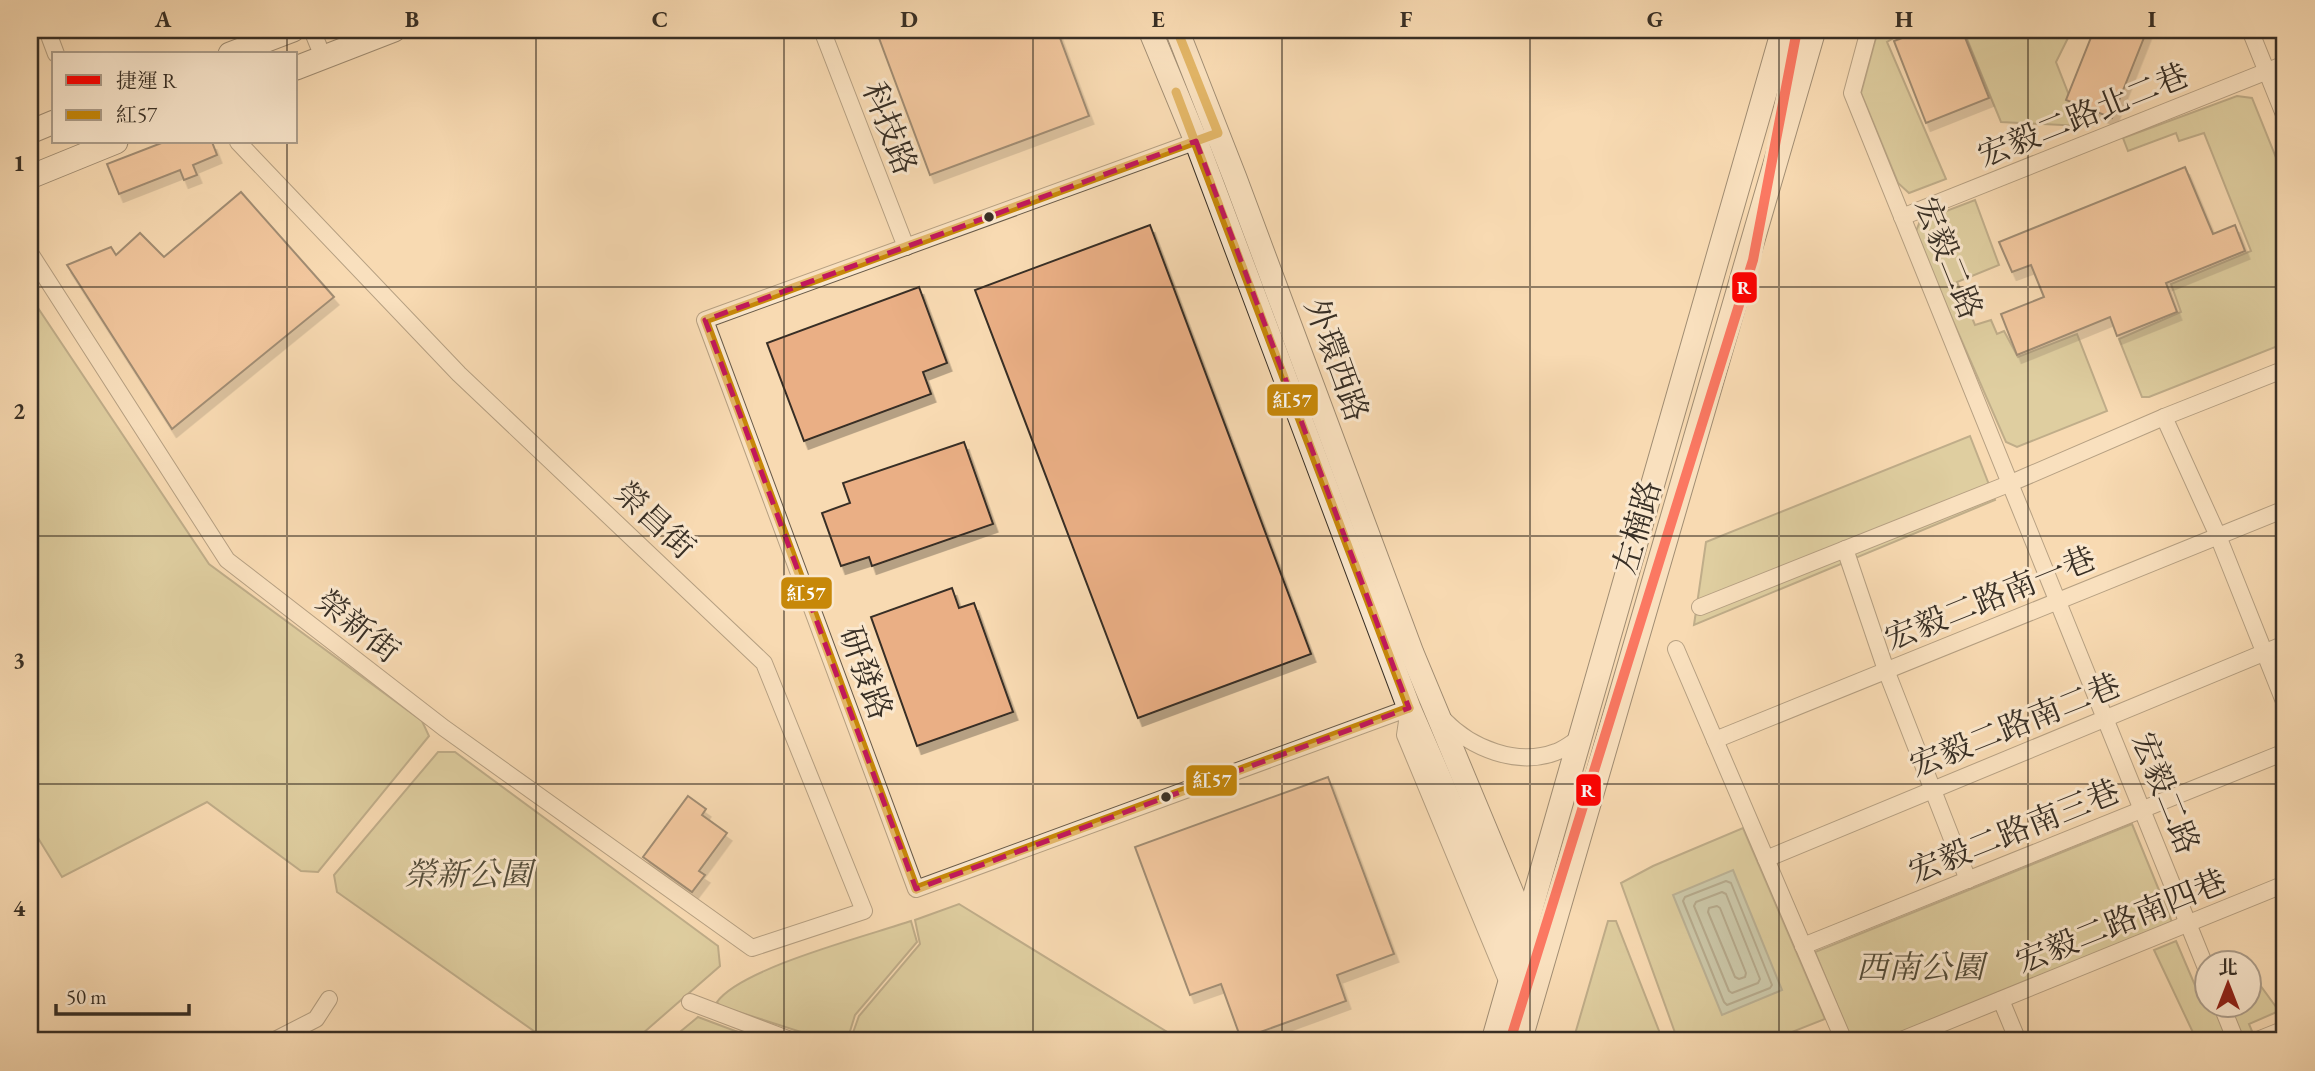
<svg xmlns="http://www.w3.org/2000/svg" width="2315" height="1071" viewBox="0 0 2315 1071" font-family="'EB Garamond','Noto Serif TC',serif">
<defs>
<filter id="shadow"><feDropShadow dx="4.5" dy="8" stdDeviation="0" flood-color="#0004"/></filter>
</defs>
<rect width="100%" height="100%" fill="#f8dab2"/>
<filter id="stains"><feTurbulence type="fractalNoise" baseFrequency=".00286" numOctaves="4"/><feColorMatrix values="0 0 0 0 .2 0 0 0 0 .09 0 0 0 0 .02 0 0 0 .5 -.17"/></filter>
<radialGradient id="worn" r=".72"><stop offset=".6" stop-color="#630" stop-opacity="0"/><stop offset="1" stop-color="#630" stop-opacity=".3"/></radialGradient>
<g fill="#c0be8a" stroke="#7c7658" stroke-width="2">
<polygon points="1878,30 1907,30 1887,42 1946,179 1909,193 1898,183 1861,93"/>
<polygon points="1963,30 2072,30 2056,62 2081,126 2001,122"/>
<polygon points="2237,96 2252,98 2285,180 2285,341 2283,344 2149,397 2142,397 2119,339 2181,312 2171,284 2251,251 2204,133 2179,141 2176,133 2128,151 2123,138"/>
<polygon points="1975,200 1999,265 1957,282 1975,325 1991,320 1997,334 2004,331 2018,357 2077,334 2107,411 2017,447 2006,442 1915,234 1920,221"/>
<polygon points="30,296 209,564 422,721 429,736 318,872 301,871 207,802 62,877 30,825"/>
<polygon points="1970,436 1995,500 1694,625 1706,542"/>
<polygon points="438,752 455,752 718,946 720,966 634,1041 548,1041 337,892 334,875"/>
<polygon points="2132,824 2172,922 1880,1041 1852,1041 1815,952"/>
<polygon points="1743,828 1825,1019 1769,1041 1678,1041 1621,883 1653,866"/>
<polygon points="959,904 1182,1041 1183,1041 850,1041 859,1016 920,944 915,920"/>
<path d="M 911,921 L 917,942 L 855,1015 L 847,1041 L 829,1041 L 720,1006 L 717,1002 C 741,968 867,936 911,921 Z"/>
<polygon points="1608,921 1616,921 1663,1041 1573,1041"/>
<polygon points="2176,941 2200,997 2206,996 2206,1004 2248,1004 2249,983 2257,981 2279,1011 2249,1024 2256,1041 2197,1041 2154,950"/>
<polygon points="698,1017 762,1041 669,1041"/>
</g>
<polygon fill="#9ebba8" stroke="#758374" stroke-width="2" points="1733,870 1782,990 1722,1015 1673,895"/>
<g fill="none" stroke-linecap="round" stroke-linejoin="round">
<g stroke="#6b7566" stroke-width="2">
<polygon points="1726,881 1731,883 1772,985 1770,988 1727,1005 1724,1002 1683,901 1685,897"/>
<polygon points="1722,892 1726,894 1760,979 1758,983 1732,993 1729,991 1694,906 1696,902"/>
<polygon points="1717,906 1720,908 1746,973 1745,977 1739,979 1735,977 1708,912 1709,908"/>
</g>
</g>
<g fill="#eaaf85" stroke="#382f25" stroke-width="2" filter="url(#shadow)">
<polygon points="876,30 1057,30 1089,116 930,175"/>
<polygon points="1923,30 1962,30 1989,98 1926,123 1894,41"/>
<polygon points="2094,30 2147,30 2112,118 2066,100"/>
<polygon points="164,142 212,142 217,155 193,165 197,175 184,180 180,170 119,194 107,164"/>
<polygon points="2185,167 2213,234 2235,225 2245,251 2166,283 2177,312 2117,336 2110,317 2017,355 2001,314 2044,297 2031,265 2012,272 1999,242"/>
<polygon points="241,192 334,297 172,429 67,265 111,247 116,255 140,233 164,257"/>
<polygon points="1150,225 1311,654 1138,718 975,290"/>
<polygon points="919,287 947,363 923,372 931,394 804,441 767,343"/>
<polygon points="964,442 993,524 872,566 869,557 841,566 822,513 850,503 843,483"/>
<polygon points="952,588 959,608 974,603 1013,712 917,746 871,617"/>
<polygon points="1328,777 1394,954 1337,975 1346,1001 1241,1039 1221,984 1190,995 1135,847"/>
<polygon points="688,796 706,809 702,815 727,833 699,871 705,875 692,892 643,857"/>
</g>
<g fill="none" stroke-linecap="round" stroke-linejoin="round">
<g stroke="#685a48" stroke-width="18">
<g id="street">
<polyline points="47,30 56,54"/>
<polyline points="312,30 323,57"/>
<polyline points="822,30 906,247"/>
<polyline points="1869,30 1852,93 2206,968"/>
<polyline points="2250,30 2285,117"/>
<polyline points="1205,138 705,320 916,889 1409,708 1405,735 1525,1024"/>
<polyline points="1902,217 2285,64"/>
<polyline points="30,253 227,560 444,728 752,948 864,911 764,663 459,374 238,142"/>
<polyline points="2164,417 2218,536 2285,704"/>
<polyline points="1845,549 1886,670 1968,880"/>
<polyline points="1700,607 2011,483 2164,417 2285,369"/>
<polyline points="1676,649 1844,1041"/>
<path d="M 1444,720 C 1471,748 1517,767 1556,752 C 1565,749 1573,742 1581,737"/>
<polyline points="1715,740 2285,509"/>
<polyline points="1766,859 2285,644"/>
<polyline points="1803,946 2285,752"/>
<polyline points="2001,1000 2018,1041"/>
<polyline points="690,1002 793,1041"/>
<polyline points="2221,1004 2236,1041"/>
<polyline points="273,1041 316,1019 329,999"/>
<polyline points="1899,1041 2285,884"/>
<polyline points="2255,1041 2285,1029"/>
</g>
</g>
<g stroke="#382f25" stroke-width="25">
<g id="secondary">
<polyline points="1150,30 1196,141 1409,708 1520,964"/>
<polyline points="1177,30 1235,178 1412,653 1514,898 1529,931"/>
<polyline points="230,54 293,30"/>
<polyline points="296,68 394,30"/>
<polyline points="30,132 54,122"/>
<polyline points="30,177 116,142"/>
<polyline points="1493,1041 1783,30"/>
<polyline points="1520,1041 1814,30"/>
</g>
</g>
<use href="#street" stroke="#fae7cd" stroke-width="16"/>
<use href="#secondary" stroke="#fae7cd" stroke-width="23"/>
<g stroke="#fae7cd" stroke-width="14">
<g id="bus-1">
<polyline points="1176,92 1409,708"/>
<polyline points="916,889 705,320 1218,133 1177,30"/>
<polyline points="916,889 1409,708"/>
</g>
</g>
<use href="#bus-1" stroke="#c78809" stroke-width="9"/>
<g stroke="#fae7cd" stroke-width="16">
<polyline id="metro-1" points="1510,1041 1753,260 1797,30"/>
</g>
<use href="#metro-1" stroke="#f00" stroke-width="10"/>
</g>
<path d="M0 0H2315V1071H0ZM 1196,141 L 1409,708 L 916,889 L 705,320 Z" fill="#f8dab2" fill-opacity=".55" fill-rule="evenodd"/>
<path fill="none" stroke="#c2185b" stroke-width="5" stroke-dasharray="14 9" stroke-linejoin="round" d="M 1196,141 L 1409,708 L 916,889 L 705,320 Z"/>
<path fill="none" stroke="#382f25" stroke-width="2" stroke-opacity="0.55" d="M 287,30 L 287,54M 536,30 L 536,1041M 784,30 L 784,1041M 1033,30 L 1033,1041M 1282,30 L 1282,1041M 1530,30 L 1530,1041M 1779,30 L 1779,1041M 2028,30 L 2028,1041M 287,142 L 287,1041M 30,287 L 2285,287M 30,536 L 2285,536M 30,784 L 2285,784"/>
<g fill="#382f25" stroke="#fae7cd" stroke-width="2.5">
<circle cx="989" cy="217" r="6"/>
<circle cx="1166" cy="797" r="6"/>
</g>
<g text-anchor="middle" dominant-baseline="central" stroke-width="6" stroke-linejoin="round" paint-order="stroke">
<g font-size="32" fill="#382f25" stroke="#fae7cd">
<text transform="translate(2083 115) rotate(-22)">宏毅二路北二巷</text>
<text transform="translate(890 128) rotate(69)">科技路</text>
<text transform="translate(1949 258) rotate(68)">宏毅二路</text>
<text transform="translate(1337 360) rotate(70)">外環西路</text>
<text transform="translate(655 520) rotate(43)">榮昌街</text>
<text transform="translate(1637 527) rotate(-74)">左楠路</text>
<text transform="translate(1990 598) rotate(-22)">宏毅二路南一巷</text>
<text transform="translate(358 626) rotate(38)">榮新街</text>
<text transform="translate(866 673) rotate(70)">研發路</text>
<text transform="translate(2015 725) rotate(-22)">宏毅二路南二巷</text>
<text transform="translate(2166 793) rotate(68)">宏毅二路</text>
<text transform="translate(2014 831) rotate(-22)">宏毅二路南三巷</text>
<text transform="translate(2121 921) rotate(-22)">宏毅二路南四巷</text>
</g>
<g font-size="32" font-style="italic" fill="#534c39" stroke="#fae7cd">
<text x="468" y="874">榮新公園</text>
<text x="1920" y="967">西南公園</text>
</g>
</g>
<g stroke="#fae7cd" stroke-width="2.5">
<rect x="1731" y="271" width="27" height="33" rx="7" fill="#f00"/>
<rect x="1266" y="383" width="53" height="34" rx="7" fill="#c78809"/>
<rect x="780" y="576" width="53" height="34" rx="7" fill="#c78809"/>
<rect x="1185" y="764" width="53" height="33" rx="7" fill="#c78809"/>
<rect x="1575" y="773" width="27" height="34" rx="7" fill="#f00"/>
</g>
<g font-size="19" text-anchor="middle" font-weight="bold" fill="#fff">
<text x="1744" y="294">R</text>
<text x="1292" y="407">紅57</text>
<text x="806" y="600">紅57</text>
<text x="1212" y="787">紅57</text>
<text x="1588" y="797">R</text>
</g>
<rect width="2315" height="1071" fill="none" stroke="#f8dab2" stroke-width="77"/>
<rect x="52" y="52" width="245" height="91" fill="#fae7cd" stroke="#ac9d8a" stroke-width="2"/>
<rect x="66" y="75" width="35" height="10" fill="#ff0000" stroke="#ac9d8a" stroke-width="2"/>
<text x="116" y="88" font-size="21" fill="#382f25">捷運 R</text>
<rect x="66" y="110" width="35" height="10" fill="#c78809" stroke="#ac9d8a" stroke-width="2"/>
<text x="116" y="122" font-size="21" fill="#382f25">紅57</text>
<g transform="translate(2228 984)"><circle r="33" fill="#fae7cd" stroke="#ac9d8a" stroke-width="2"/>
<path d="M0-5L12 26L0 18L-12 26Z" fill="#8f2418"/>
<text y="-10" font-size="19" font-weight="bold" text-anchor="middle" fill="#382f25">北</text>
</g>
<path d="M56 1004v10h133v-10" fill="none" stroke="#382f25" stroke-width="3.5"/>
<text x="66" y="1004" font-size="21" fill="#382f25" stroke="#fae7cd" stroke-width="5" paint-order="stroke">50 m</text>
<rect x="38" y="38" width="2238" height="994" fill="none" stroke="#382f25" stroke-width="2.5"/>
<g font-size="23" text-anchor="middle" font-weight="bold" fill="#382f25">
<text x="163" y="27">A</text>
<text x="412" y="27">B</text>
<text x="660" y="27">C</text>
<text x="909" y="27">D</text>
<text x="1158" y="27">E</text>
<text x="1406" y="27">F</text>
<text x="1655" y="27">G</text>
<text x="1904" y="27">H</text>
<text x="2152" y="27">I</text>
<text x="19" y="171">1</text>
<text x="19" y="419">2</text>
<text x="19" y="668">3</text>
<text x="19" y="916">4</text>
</g>
<rect width="100%" height="100%" filter="url(#stains)"/>
<rect width="100%" height="100%" fill="url(#worn)"/>
</svg>
